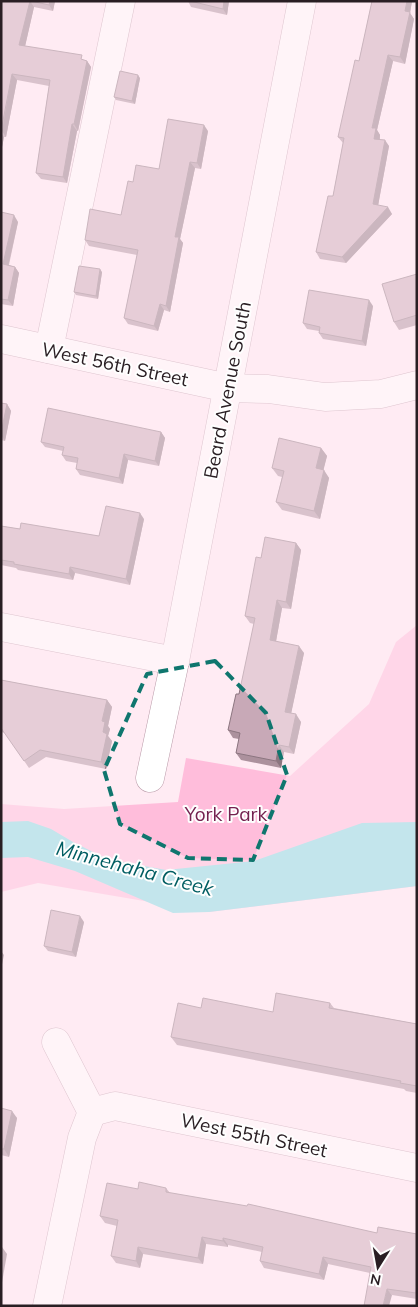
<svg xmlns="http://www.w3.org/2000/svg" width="418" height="1307" viewBox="0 0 418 1307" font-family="Mulish,sans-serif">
<rect width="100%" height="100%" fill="#ffebf3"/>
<polygon fill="#ffbddb" points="417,625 417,886 209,912 38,883 1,892 1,804 64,809 178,802 186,758 290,776 369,704 396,642"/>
<polygon fill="#7adee5" points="28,821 51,829 73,842 107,859 166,870 254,861 362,823 417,822 417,886 209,912 173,913 75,871 28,857 1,858 1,822"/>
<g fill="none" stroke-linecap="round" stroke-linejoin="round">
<g stroke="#b899a7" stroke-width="29">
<g id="minor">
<polyline points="1,339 228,388 268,389 325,397 381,394 417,385"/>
<polyline points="49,349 121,1"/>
<polyline points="1,627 175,661"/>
<polyline points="150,778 175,661 302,1"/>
<polyline points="56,1042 92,1112"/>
<polyline points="92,1112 115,1106 417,1168"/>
<polyline points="47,1306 82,1138 92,1112"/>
</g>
</g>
<use href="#minor" stroke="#fff" stroke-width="28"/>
</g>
<g fill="#ac919d">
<polygon points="1,1 55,1 53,11 34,7 25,46 87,61 91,67 78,131 77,131 67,183 41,179 36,173 49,86 17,80 6,137 4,137 1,152"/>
<polygon points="188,1 229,1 227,15 191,7"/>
<polygon points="372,1 412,1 410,13 414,19 405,64 393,61 377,130 380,135 380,140 389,146 378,206 392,214 346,263 320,259 316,252 333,196 343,143 338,137 359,61"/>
<polygon points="140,78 135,104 116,100 114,97"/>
<polygon points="208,131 201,169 195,168 180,239 183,243 170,312 164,310 158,331 128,324 124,318 137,255 89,246 85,240 121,215 133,182 159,169"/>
<polygon points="1,212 18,222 9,265 15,267 19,273 13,306 1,304"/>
<polygon points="102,272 98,299 76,295 74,292"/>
<polygon points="417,274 417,325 399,330 394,322"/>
<polygon points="373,306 366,346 323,339 319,333 319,331 307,329 303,323"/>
<polygon points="1,403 7,404 11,411 5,441 1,440"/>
<polygon points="161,432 165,438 159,466 128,460 123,484 80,475 76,469 77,463 66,461 62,455 63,451 45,447 41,442"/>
<polygon points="321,448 327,456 323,470 329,478 320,519 282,510 276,502 282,477 278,476 272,468"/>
<polygon points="144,519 130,585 75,573 73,580 18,570 16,568 1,565 1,526 20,529 99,536"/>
<polygon points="296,543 301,550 291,609 282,608 276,641 304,653 291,713 301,722 294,754 284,752 281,768 241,760 236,753 239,739 233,738 228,730 239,694 254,624 250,623 245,616 261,558"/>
<polygon points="1,680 107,700 112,707 108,726 110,729 108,736 112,741 106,769 46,757 29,768 5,733 1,732"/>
<polygon points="84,922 76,957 48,951 44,946"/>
<polygon points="330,1003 334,1008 417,1024 417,1093 406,1091 404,1089 177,1045 171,1037 201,1008 273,1012"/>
<polygon points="1,1108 17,1118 9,1157 1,1155"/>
<polygon points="166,1188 170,1193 377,1233 417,1234 417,1299 392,1295 370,1273 328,1264 324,1280 264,1268 260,1261 262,1252 228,1245 228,1247 206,1244 203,1264 143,1254 140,1268 116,1263 111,1256 117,1226 105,1223 100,1216 138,1189"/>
</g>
<g fill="#8c7680">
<polygon points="30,1 34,7 24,51 19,45"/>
<polygon points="50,1 55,1 53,11 49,5"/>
<polygon points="224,1 229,1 227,15 223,9"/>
<polygon points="407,1 412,1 410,13 414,19 405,64 400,57 405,11"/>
<polygon points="388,55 393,61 377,130 380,135 379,145 374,139 372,128"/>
<polygon points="87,61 91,67 78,131 74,124"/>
<polygon points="12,74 17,80 6,137 2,131"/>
<polygon points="138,75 140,78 135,104 132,101"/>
<polygon points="72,124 77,131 67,183 63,177"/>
<polygon points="204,125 208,131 201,169 197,163"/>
<polygon points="1,133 4,137 1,152"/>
<polygon points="385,140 389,146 377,211 373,204"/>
<polygon points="190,162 195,168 180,239 183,243 170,312 166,306 175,237"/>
<polygon points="388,207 392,214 346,263 342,257"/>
<polygon points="14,215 18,222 7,271 3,264"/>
<polygon points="15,267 19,273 13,306 8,300"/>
<polygon points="100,269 102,272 98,299 96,296"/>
<polygon points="369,300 373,306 366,346 362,341"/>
<polygon points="160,304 164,310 158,331 154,326"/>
<polygon points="7,404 11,411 5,441 1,435 1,433"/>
<polygon points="161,432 165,438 159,466 155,461"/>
<polygon points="321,448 327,456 322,476 316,468"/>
<polygon points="124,454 128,460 123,484 119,478"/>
<polygon points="324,470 329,478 320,519 314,511"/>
<polygon points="140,513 144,519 130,585 126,579"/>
<polygon points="296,543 301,550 291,609 286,602"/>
<polygon points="70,567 75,573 73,580 69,574"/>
<polygon points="277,600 282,608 275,647 270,640"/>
<polygon points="299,646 304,653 290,719 285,712"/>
<polygon points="107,700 112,707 108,726 110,729 108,736 112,741 106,769 101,762 103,732 102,721"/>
<polygon points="296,714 301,722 294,754 289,747"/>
<polygon points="279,745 284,752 281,768 276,761"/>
<polygon points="80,916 84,922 76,957 72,952"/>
<polygon points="1,951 4,955 1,969"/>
<polygon points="12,1111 17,1118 9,1157 4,1149"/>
<polygon points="202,1237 206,1244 203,1264 198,1258"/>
<polygon points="223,1238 228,1245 228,1247 223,1241"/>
<polygon points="2,1247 7,1254 1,1288 1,1253"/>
<polygon points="138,1247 143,1254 140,1268 136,1261"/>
<polygon points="323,1257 328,1264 324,1280 319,1274"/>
<polygon points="387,1289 392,1295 389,1306 383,1306"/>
</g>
<g fill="#c8a9b7" stroke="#8c7680">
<polygon points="1,1 30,1 19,45 82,55 81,59 87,61 74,124 72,124 63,177 36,173 50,80 12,74 1,131"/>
<polygon points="31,1 50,1 49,5"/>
<polygon points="190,1 224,1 223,9"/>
<polygon points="372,1 407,1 405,11 410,12 400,57 388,55 372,128 376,128 374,139 385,140 373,204 388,207 342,257 316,252 328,196 333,196 344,138 338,137 355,60 359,61"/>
<polygon points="120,71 138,75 132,101 114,97"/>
<polygon points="168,119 204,125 197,163 190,162 175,237 179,237 166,306 160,304 154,326 124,318 138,250 85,240 90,209 121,215 128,181 133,182 136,165 159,169"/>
<polygon points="1,212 14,215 3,264 15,267 8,300 1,299"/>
<polygon points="79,266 100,269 96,296 74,292"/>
<polygon points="417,274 417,315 394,322 382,284"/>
<polygon points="309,290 369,300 362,341 319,333 320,327 303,323"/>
<polygon points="1,403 7,404 1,433"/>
<polygon points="48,408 161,432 155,461 124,454 119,478 76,469 78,458 62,455 64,447 41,442"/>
<polygon points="279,438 321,448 316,468 324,470 314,511 276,502 284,471 272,468"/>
<polygon points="106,506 140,513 126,579 70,567 69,574 14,564 14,562 1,560 1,526 20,529 21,523 99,536"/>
<polygon points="265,537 296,543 286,602 277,600 270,640 299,646 285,712 296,714 289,747 279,745 276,761 236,753 240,733 228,730 236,694 239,694 255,618 245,616 256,557 261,558"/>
<polygon points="1,680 107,700 102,721 105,722 103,732 107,734 101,762 40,750 24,761 1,728"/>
<polygon points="51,910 80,916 72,952 44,946"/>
<polygon points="276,993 330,1003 329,1008 417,1024 417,1086 400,1083 401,1081 171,1037 178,1003 201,1008 203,998 273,1012"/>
<polygon points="1,1108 12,1111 4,1149 1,1149"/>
<polygon points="139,1182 166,1188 166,1192 247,1206 248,1204 377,1233 378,1227 417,1234 417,1286 416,1293 387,1289 383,1306 364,1306 371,1267 323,1257 319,1274 260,1261 263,1247 223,1238 223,1241 202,1237 198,1258 138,1247 136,1261 111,1256 118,1220 100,1216 107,1183 138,1189"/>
</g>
<path d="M0 0H418V1307H0ZM 215,661 L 266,713 L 287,775 L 253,860 L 188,858 L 120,824 L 104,770 L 147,674 Z" fill="#ffebf3" fill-opacity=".55" fill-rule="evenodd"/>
<path fill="none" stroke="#0f766e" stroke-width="4" stroke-dasharray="10 6" stroke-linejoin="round" d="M 215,661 L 266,713 L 287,775 L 253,860 L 188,858 L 120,824 L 104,770 L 147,674 Z"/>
<g text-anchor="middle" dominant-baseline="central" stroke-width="4" stroke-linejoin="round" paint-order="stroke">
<g font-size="19" fill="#291e23" stroke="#fefefe">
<text transform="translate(115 364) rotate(12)">West 56th Street</text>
<text transform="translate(227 390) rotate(-79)">Beard Avenue South</text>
<text transform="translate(254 1135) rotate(12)">West 55th Street</text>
</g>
<g font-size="19" fill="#742250" stroke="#fefefe">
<text x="226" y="814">York Park</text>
</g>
<g font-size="20" font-style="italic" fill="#005d62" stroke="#fefefe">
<text transform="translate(135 868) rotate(15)">Minnehaha Creek</text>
</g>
</g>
<rect width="418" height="1307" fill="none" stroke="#291e23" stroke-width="5"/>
<g transform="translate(378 1267) rotate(191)" stroke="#fefefe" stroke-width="4" paint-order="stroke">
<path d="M0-4L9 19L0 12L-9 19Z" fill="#291e23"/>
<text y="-8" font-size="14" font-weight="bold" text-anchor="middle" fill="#291e23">N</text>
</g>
</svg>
